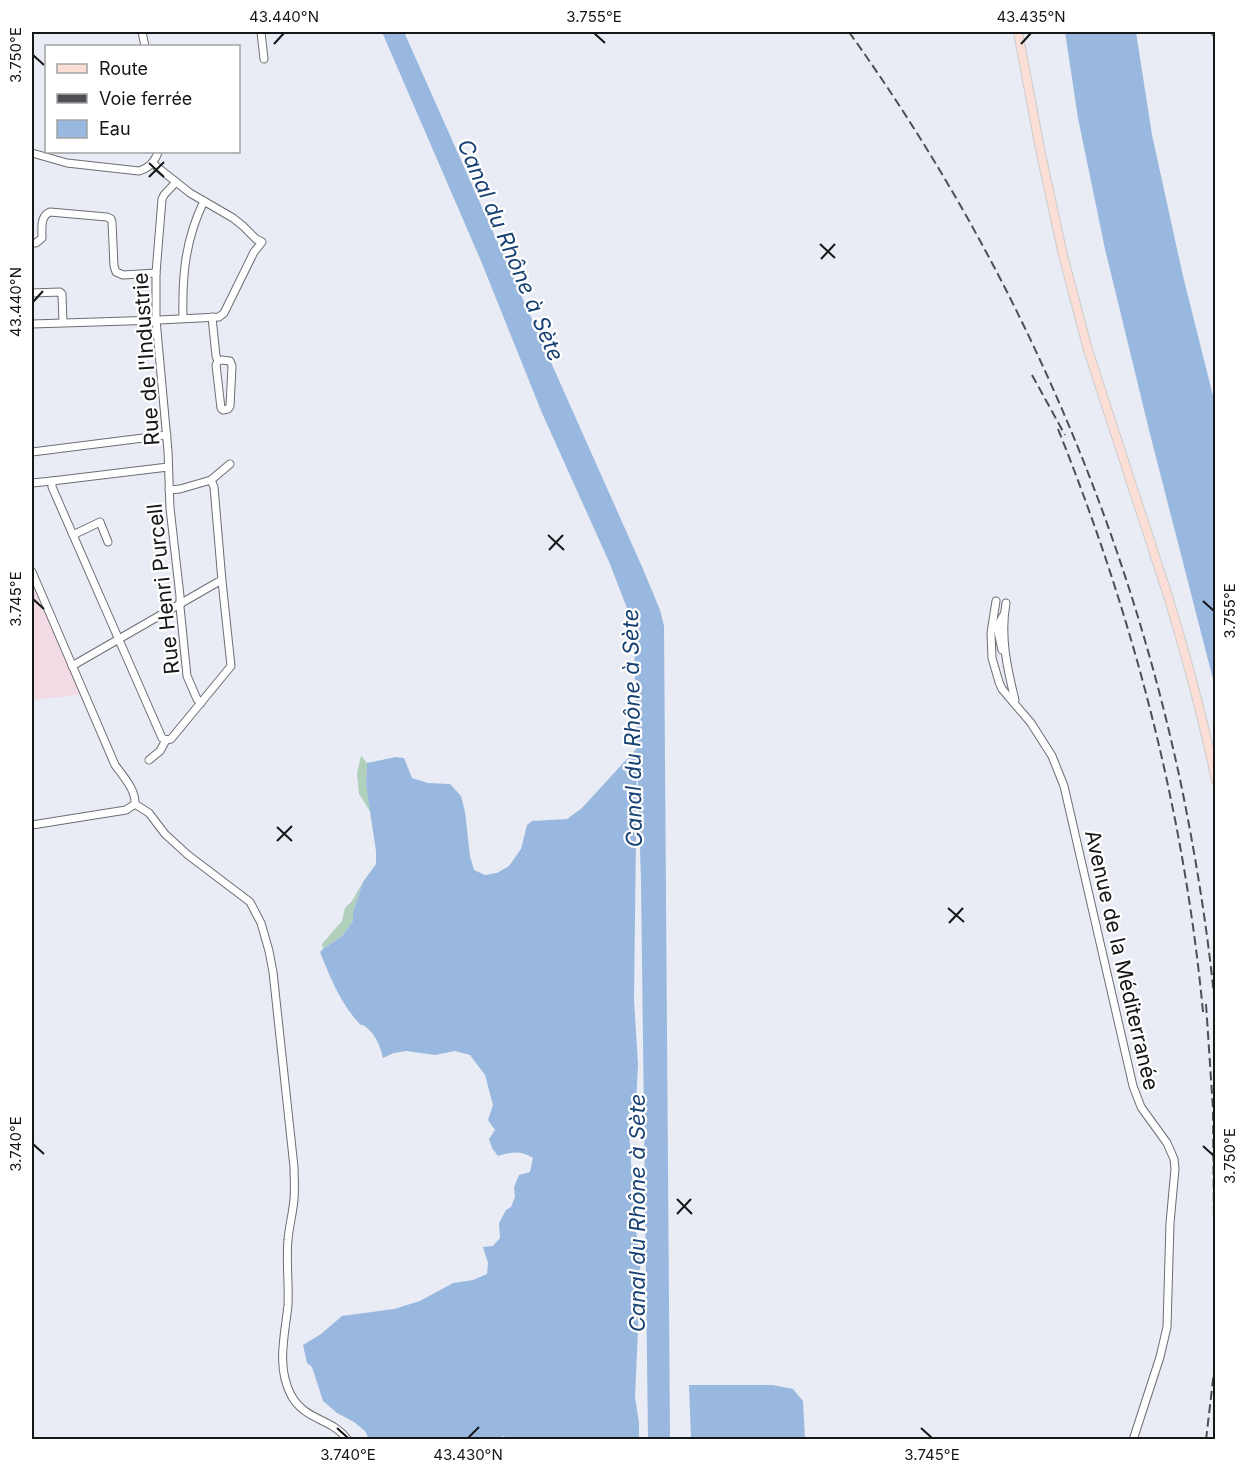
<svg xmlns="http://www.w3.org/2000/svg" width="1247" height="1471" viewBox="0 0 1247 1471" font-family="Inter,sans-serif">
<rect width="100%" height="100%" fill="#e9ecf4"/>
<polygon fill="#f3dbe5" points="32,579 84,694 32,700"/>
<g fill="#b1d0bc">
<polygon points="361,756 367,763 366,785 371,813 359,794 357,773"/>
<polygon points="363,882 353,912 353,921 342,936 323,949 322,944 342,921 345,908 352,901"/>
</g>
<g fill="#99b8e0">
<path d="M 382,32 L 404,32 L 643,569 L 660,610 L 664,626 L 670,1439 L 648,1439 L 641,881 L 637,753 L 634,1000 L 638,1064 L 636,1104 L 628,1115 L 635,1224 L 641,1264 L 638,1278 L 639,1307 L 635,1397 L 639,1423 L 639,1439 L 515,1440 L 502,1436 L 501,1440 L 369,1439 L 365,1431 L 354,1422 L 337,1413 L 323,1401 L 312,1367 L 307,1363 L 303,1345 L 321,1334 L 342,1316 L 394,1309 L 420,1301 L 453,1283 L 473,1280 L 487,1274 L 488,1263 L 483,1247 L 493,1246 L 500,1238 L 499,1223 L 506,1210 L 511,1207 L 515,1197 L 514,1187 L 519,1175 L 530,1172 L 533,1158 C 521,1150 511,1152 498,1156 L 492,1148 L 489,1139 L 495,1130 L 488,1120 L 493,1105 L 485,1075 L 470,1055 L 455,1051 L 435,1055 L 406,1051 L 394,1053 L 383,1058 C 380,1046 376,1035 366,1027 C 359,1022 363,1028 358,1022 C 341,1004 329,975 320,952 L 323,949 L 342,936 L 353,921 L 353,912 L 363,882 L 376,864 L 376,851 L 366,785 L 367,763 L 396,757 L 404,758 L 412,778 L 428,783 L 450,784 L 461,796 L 465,812 L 470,856 L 474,870 L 485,875 L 497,873 L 509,866 L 521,849 L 527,825 L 532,821 L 567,819 L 582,808 L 637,748 L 634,647 L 630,616 L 610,564 L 542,413 L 481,261 Z"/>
<polygon points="1065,32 1136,32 1152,135 1183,276 1215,404 1215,687 1150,434 1105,249 1078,118"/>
<polygon points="689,1385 773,1385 793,1389 803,1401 805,1439 691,1439"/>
</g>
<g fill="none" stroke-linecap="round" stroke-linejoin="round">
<g stroke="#6c6e75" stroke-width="9">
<g id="minor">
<polyline points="142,32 145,46"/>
<polyline points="261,32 264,59"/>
<polyline points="1215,32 1216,33"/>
<path d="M 32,153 L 67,163 L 139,171 C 149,168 155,162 158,152"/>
<polyline points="176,182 164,195 162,199 156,273 156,320 168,451 170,508 180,596 180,607 187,676 197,699 201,703"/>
<path d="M 32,243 L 36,243 L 42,238 C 42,228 40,216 50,212 L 107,217 L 111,219 L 112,222 L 114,266 L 116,272 L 123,275 L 156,273"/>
<polyline points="32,293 60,292 62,294 63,322"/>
<polyline points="212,317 216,356 218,361 216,365 221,408 223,410 228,409 230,406 232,366 230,361 221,360 218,361"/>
<path d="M 183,318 C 182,276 185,240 204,201"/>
<polyline points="32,324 159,320 219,317 224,313 254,252 262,242 256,239 243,226 233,218 190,193 152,163"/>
<polyline points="32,452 167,435"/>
<polyline points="211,480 230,464"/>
<path d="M 52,481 L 52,487 C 88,571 126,654 162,738 L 166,740 L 171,739 L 231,666 L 222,581 L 214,487 L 211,480 L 180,489 L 169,490"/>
<polyline points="32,483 52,481 168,467"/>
<polyline points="73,535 100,522 108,542"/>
<path d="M 32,572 L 115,765 C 123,776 136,790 135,804 L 149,813 L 165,834 L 188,855 L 250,902 L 261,923 L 269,951 L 273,972 L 294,1167 C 294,1177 295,1188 294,1199 C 293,1213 289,1226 288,1240 C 286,1261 289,1283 288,1305 C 285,1335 276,1366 291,1395 C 306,1422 331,1417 348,1440"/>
<polyline points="996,601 991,633 992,658 999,682 1002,689 1031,723 1052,756 1064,786 1133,1086 1141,1107 1167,1143 1174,1159 1175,1169 1170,1223 1167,1327 1160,1357 1133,1440"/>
<path d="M 1006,603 C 1000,636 1007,668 1015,700"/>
<polyline points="1002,650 997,627 1003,616"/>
<polyline points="72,666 218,582 222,581"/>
<polyline points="149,760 160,751 166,740"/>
<polyline points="32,825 126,810 135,804"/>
</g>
</g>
<g stroke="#ccc" stroke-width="10">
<path id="major" d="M 1018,32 L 1040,149 L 1063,255 L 1088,350 L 1167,593 C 1186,655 1203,718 1216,781"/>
</g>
<use href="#minor" stroke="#fff" stroke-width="7"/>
<use href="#major" stroke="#fbdfd7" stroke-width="8"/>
<g stroke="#4d4f52" stroke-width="2" stroke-dasharray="9 4.5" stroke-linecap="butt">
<path d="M 849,32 C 1011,258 1125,516 1182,789 C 1197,863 1209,939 1216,1016"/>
<polyline points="1032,375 1065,435"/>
<path d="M 1058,429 C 1133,616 1184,810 1203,1012"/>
<polyline points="1206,1004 1213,1109 1214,1224"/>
<polyline points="1206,1440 1216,1354"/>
</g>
</g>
<path fill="none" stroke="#151618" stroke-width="2" d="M 594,33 L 605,43M 274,44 L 284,33M 1021,44 L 1031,33M 33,55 L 44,65M 149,163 L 164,177M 149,177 L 164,162M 820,244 L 835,258M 821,259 L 835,244M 33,302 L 43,291M 548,535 L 564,550M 549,550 L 563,535M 33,599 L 44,609M 1203,601 L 1214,611M 277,827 L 292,841M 277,841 L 292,826M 948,908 L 964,922M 949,923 L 963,908M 33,1144 L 44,1154M 1203,1146 L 1214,1156M 677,1199 L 692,1214M 677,1214 L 691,1199M 337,1428 L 348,1438M 921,1428 L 932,1438M 468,1438 L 479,1427"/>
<g text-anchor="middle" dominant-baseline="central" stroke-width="4.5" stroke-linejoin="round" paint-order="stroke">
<g font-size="21" fill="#151618" stroke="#fff">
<text transform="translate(146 359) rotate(-94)">Rue de l'Industrie</text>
<text transform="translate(163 589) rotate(-96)">Rue Henri Purcell</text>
<text transform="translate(1122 960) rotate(77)">Avenue de la Méditerranée</text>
</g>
<g font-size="22" font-style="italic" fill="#184273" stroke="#fff">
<text transform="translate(511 250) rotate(67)">Canal du Rhône à Sète</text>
<text transform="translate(632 728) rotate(-91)">Canal du Rhône à Sète</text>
<text transform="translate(637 1213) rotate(-90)">Canal du Rhône à Sète</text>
</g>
</g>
<rect width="1247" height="1471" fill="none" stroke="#ffffff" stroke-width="66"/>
<rect x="45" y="45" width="195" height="108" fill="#ffffff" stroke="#a1a2a3" stroke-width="1.5"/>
<rect x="57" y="64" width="30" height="9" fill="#fbdfd7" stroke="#a1a2a3" stroke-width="1.5"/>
<text x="99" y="75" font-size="18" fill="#151618">Route</text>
<rect x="57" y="94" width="30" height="9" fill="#4d4f52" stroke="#a1a2a3" stroke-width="1.5"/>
<text x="99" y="105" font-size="18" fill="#151618">Voie ferrée</text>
<rect x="57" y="120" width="30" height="18" fill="#99b8e0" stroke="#a1a2a3" stroke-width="1.5"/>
<text x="99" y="135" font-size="18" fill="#151618">Eau</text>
<rect x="33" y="33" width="1181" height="1405" fill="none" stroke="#151618" stroke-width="2"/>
<g font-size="15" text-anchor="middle" fill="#151618">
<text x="284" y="22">43.440°N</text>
<text x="594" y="22">3.755°E</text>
<text x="1031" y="22">43.435°N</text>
<text transform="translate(16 55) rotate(-90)" y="5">3.750°E</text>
<text transform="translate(16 302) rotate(-90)" y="5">43.440°N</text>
<text transform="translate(16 599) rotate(-90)" y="5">3.745°E</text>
<text transform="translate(1230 611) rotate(-90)" y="5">3.755°E</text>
<text transform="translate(16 1144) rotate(-90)" y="5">3.740°E</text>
<text transform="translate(1230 1156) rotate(-90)" y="5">3.750°E</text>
<text x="348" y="1460">3.740°E</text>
<text x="468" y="1460">43.430°N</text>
<text x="932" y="1460">3.745°E</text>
</g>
</svg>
